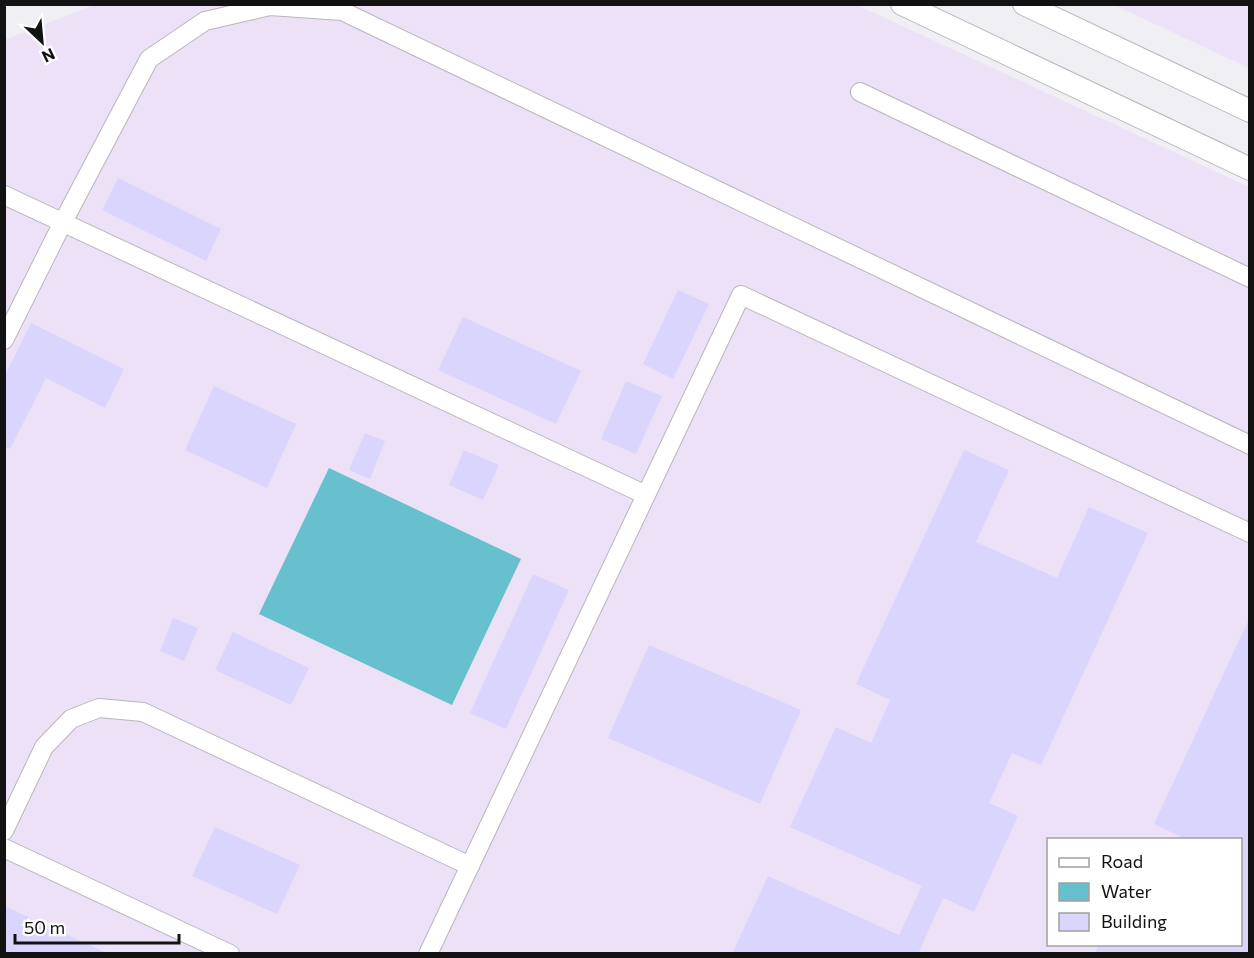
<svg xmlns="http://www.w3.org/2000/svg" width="1254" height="958" viewBox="0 0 1254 958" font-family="Commissioner,sans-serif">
<rect width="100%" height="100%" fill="#f0eff4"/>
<g fill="#ece1f6" fill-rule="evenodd">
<path d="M 97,4 L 857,5 L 1249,187 L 1249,953 L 5,953 L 4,40 ZM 1048,840 L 1240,840 L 1240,944 L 1048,944 Z"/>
<polygon points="1114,5 1249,5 1249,68"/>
</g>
<polygon fill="#67c0ce" points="329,468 521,559 452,705 259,614"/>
<g fill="#dad5fc">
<polygon points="118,178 221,229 206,261 102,210"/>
<polygon points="678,290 709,304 673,379 643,364"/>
<polygon points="463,317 581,371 556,424 438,370"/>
<polygon points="31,323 124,369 105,408 46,378 10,449 4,446 4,377"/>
<polygon points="626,381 662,396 636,454 601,439"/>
<polygon points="214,386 296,424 267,488 185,450"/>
<polygon points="365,433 385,441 370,479 349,470"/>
<polygon points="464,450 499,465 483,500 449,485"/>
<polygon points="964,450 1009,470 976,542 1057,578 1089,507 1148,533 1041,765 1012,753 989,803 1018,816 974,912 943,898 918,954 732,954 768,876 899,935 922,886 790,827 836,727 871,743 890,700 856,684"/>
<polygon points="533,574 569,590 506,729 470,713"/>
<polygon points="1250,617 1250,954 1095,954 1099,944 1240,944 1240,840 1188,840 1154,824"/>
<polygon points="173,618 198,628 184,661 160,651"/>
<polygon points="233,632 309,668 291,705 215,670"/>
<polygon points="649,645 801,710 760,804 608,738"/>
<polygon points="215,827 300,865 277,914 192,876"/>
<polygon points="4,906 109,954 4,954"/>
</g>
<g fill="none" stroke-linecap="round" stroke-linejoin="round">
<g stroke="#b7b7bc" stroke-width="20">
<g id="minor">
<polyline points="860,92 1250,278"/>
<polyline points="4,195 646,495"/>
<polyline points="4,340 63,222 149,59 205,21 270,6 342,11 1250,445"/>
<polyline points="4,831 44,747 71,719 99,708 143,712 470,866"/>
<polyline points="4,848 230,954"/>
<polyline points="428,954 741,295 1250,533"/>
</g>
</g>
<g stroke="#b7b7bc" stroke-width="24">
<g id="tertiary">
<polyline points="902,4 1250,169"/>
<polyline points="1024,4 1250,111"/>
</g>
</g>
<use href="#minor" stroke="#fff" stroke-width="18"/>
<use href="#tertiary" stroke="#fff" stroke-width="22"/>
</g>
<rect width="1254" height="958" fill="none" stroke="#121213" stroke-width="12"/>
<rect x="1047" y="838" width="195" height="108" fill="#ffffff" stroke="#a0a0a1" stroke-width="1.5"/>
<rect x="1059" y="858" width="30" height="9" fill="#ffffff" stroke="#a0a0a1" stroke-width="1.5"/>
<text x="1101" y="868" font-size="18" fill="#121213">Road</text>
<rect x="1059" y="883" width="30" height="18" fill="#67c0ce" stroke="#a0a0a1" stroke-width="1.5"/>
<text x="1101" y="898" font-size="18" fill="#121213">Water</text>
<rect x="1059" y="913" width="30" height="18" fill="#dad5fc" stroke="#a0a0a1" stroke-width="1.5"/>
<text x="1101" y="928" font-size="18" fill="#121213">Building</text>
<g transform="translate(42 42) rotate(154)" stroke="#ffffff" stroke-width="4.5" paint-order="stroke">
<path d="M0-4.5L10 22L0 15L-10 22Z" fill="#121213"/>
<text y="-9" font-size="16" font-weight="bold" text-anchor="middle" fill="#121213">N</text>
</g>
<path d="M15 934v9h164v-9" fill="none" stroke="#121213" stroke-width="3"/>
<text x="24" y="934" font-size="18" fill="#121213" stroke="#ffffff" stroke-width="4.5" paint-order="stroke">50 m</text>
</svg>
